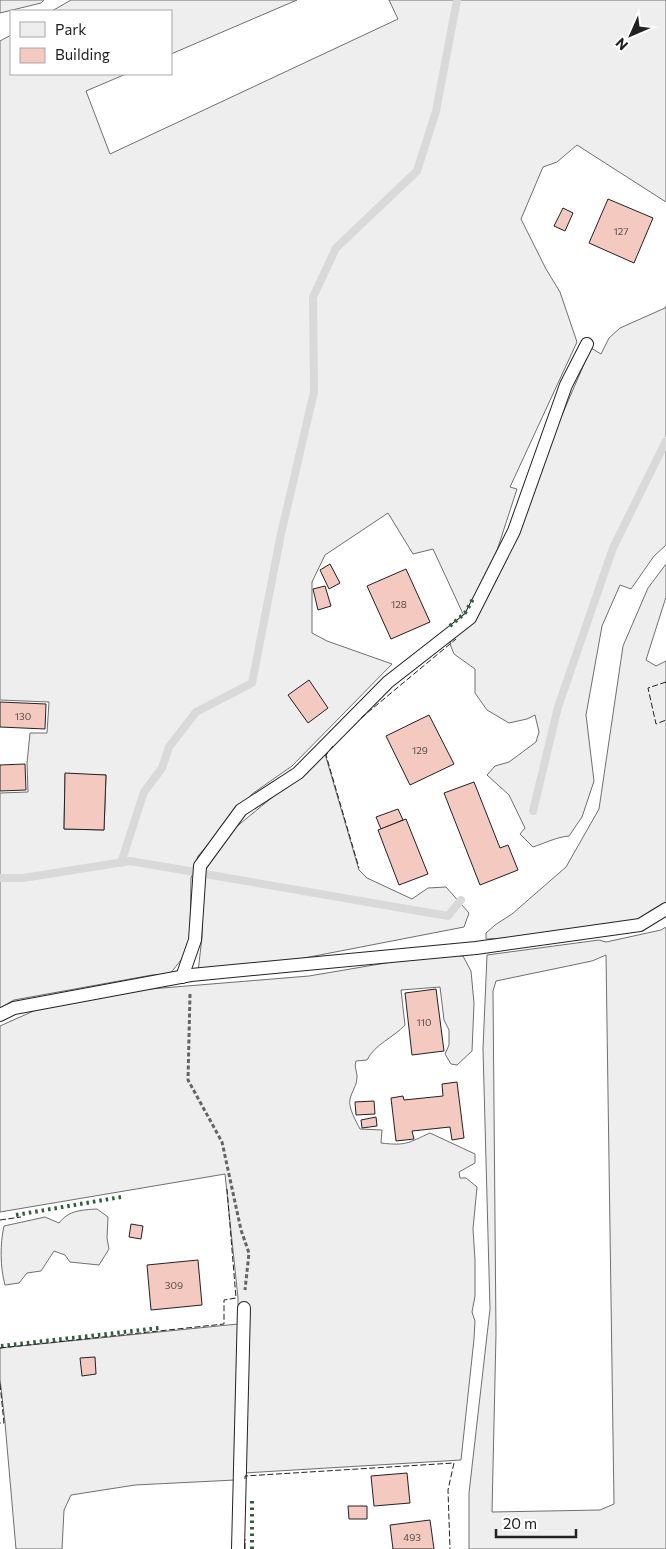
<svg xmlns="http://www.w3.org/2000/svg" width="666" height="1549" viewBox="0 0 666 1549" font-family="Commissioner,sans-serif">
<rect width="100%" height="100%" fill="#fff"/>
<g fill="#eee" stroke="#6f6f6f" fill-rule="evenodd">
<polygon points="0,0 44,0 41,3 0,13"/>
<polygon points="71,0 297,0 171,54 171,11 52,11"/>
<path d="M 389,0 L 666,0 L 666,202 L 577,145 L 557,162 L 543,167 L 521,219 L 546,269 L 560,292 L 577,342 L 510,487 L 517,489 L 489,575 L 464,616 L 433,549 L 413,554 L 388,513 L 325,555 L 312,582 L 312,633 L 327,641 L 392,664 L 292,766 L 252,794 L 198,856 L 191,878 L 190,940 L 184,956 L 170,974 L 152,975 L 14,1000 L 0,1008 L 0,793 L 28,792 L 27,763 L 30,733 L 47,733 L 49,702 L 0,700 L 0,41 L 11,35 L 11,74 L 126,74 L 86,91 L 110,154 L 398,19 ZM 65,774 L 106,775 L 104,830 L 64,829 Z"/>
<path d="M 666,306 L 666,545 L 654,556 L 631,589 L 620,585 L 602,626 L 586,715 L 594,781 L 582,817 L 569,836 C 557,837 545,843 533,847 L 520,834 L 525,828 L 509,795 L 487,775 L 495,766 L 509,762 L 536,742 L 539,732 L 535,715 L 527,719 L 509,723 L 487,710 L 475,693 L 475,669 L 454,654 L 450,644 L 453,636 L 473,621 L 591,348 L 601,354 L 609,338 L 620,328 L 665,308 Z"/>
<polygon points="666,564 666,597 646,660 656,666 666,661 666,907 640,919 531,937 486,939 486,933 495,925 512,914 566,867 599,809 623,646 648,588"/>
<polygon points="325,754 359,870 367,878 412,899 428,888 446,887 469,913 464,927 294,960 198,972 202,937 203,876 211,859 230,832"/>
<path d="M 666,927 L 666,1549 L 469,1549 L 469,1493 L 490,1309 L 483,1049 L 487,955 L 599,940 L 606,942 L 661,930 ZM 606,955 L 614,1504 L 600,1510 L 492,1512 L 496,1334 L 493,991 L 496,981 L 592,961 Z"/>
<path d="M 439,954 L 463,956 L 471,971 L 474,1003 L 472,1051 L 457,1065 L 451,1064 L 445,1054 L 449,1045 L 449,1030 L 444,1020 L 440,987 L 401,990 L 405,1025 C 393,1038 375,1044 367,1060 L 356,1061 C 354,1067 357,1071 357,1077 C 357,1085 352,1091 350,1099 C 348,1108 356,1121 360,1129 L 382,1130 L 381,1143 C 406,1146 408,1143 430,1133 L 475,1154 L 475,1163 L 459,1172 L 460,1178 L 466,1178 L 477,1187 L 473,1229 L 475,1260 L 475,1296 L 472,1312 L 475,1321 L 474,1339 L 461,1460 L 244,1473 L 235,1480 L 135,1485 L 71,1495 L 64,1510 L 62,1549 L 16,1549 L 5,1423 L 0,1379 L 0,1348 L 238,1324 L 238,1298 L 225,1174 L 0,1212 L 0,1026 L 38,1009 L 138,990 L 309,976 Z"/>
<path d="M 97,1209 L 108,1217 L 107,1238 L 109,1249 L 99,1265 L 70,1262 L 65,1255 L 54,1251 L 41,1271 L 27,1273 L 19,1283 L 5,1285 C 0,1267 0,1244 4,1226 L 45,1217 L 59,1223 C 69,1210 82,1210 97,1209 Z"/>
</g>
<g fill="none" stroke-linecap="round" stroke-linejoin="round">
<g stroke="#d9d9d9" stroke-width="8">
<polyline points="533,811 558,707 613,548 666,441"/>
<polyline points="121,863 144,792 162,768 169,747 196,712 252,683 281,534 314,392 313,297 336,248 417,171 436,111 457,0"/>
<polyline points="205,874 448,916 461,900"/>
<polyline points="0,878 23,878 130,861 195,872"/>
</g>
</g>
<g fill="#f3c9c0" stroke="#222">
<polygon points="608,199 653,218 634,263 589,243"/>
<polygon points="563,208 573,213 565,231 554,226"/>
<polygon points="330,564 340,583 329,589 320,570"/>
<polygon points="406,569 430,622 391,639 367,586"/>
<polygon points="325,586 331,606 318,610 313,589"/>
<polygon points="309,680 328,708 308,723 288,695"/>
<polygon points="0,702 46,704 45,729 0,727"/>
<polygon points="429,715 454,764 410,785 386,736"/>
<polygon points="25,764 26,790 0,791 0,765"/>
<polygon points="65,773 106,775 104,830 64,829"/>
<polygon points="474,782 500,848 508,845 518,870 480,885 444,793"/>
<polygon points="398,809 403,820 381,829 376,817"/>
<polygon points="406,819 428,874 399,885 378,830"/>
<polygon points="436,989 444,1051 412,1055 405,993"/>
<polygon points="457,1082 464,1138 452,1140 450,1127 412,1131 414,1139 396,1141 391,1098 403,1096 404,1100 443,1096 442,1084"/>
<polygon points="374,1101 375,1114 356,1115 355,1102"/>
<polygon points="376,1117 377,1126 362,1128 361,1120"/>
<polygon points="131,1224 143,1226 141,1239 129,1237"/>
<polygon points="198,1260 202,1305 151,1310 147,1265"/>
<polygon points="95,1357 96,1374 82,1376 80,1358"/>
<polygon points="407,1473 410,1503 374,1506 371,1476"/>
<polygon points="348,1506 367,1506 367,1519 349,1519"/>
<polygon points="430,1520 434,1549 393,1549 390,1525"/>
</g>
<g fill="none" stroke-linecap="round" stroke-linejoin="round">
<g stroke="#222" stroke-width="14">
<g id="lane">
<polyline points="182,977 195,940 200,866 241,810 298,773 388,682 470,618 514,531 566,385 587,344"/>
<polyline points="0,1015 14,1008 191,975 476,948 640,925 666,909"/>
<polyline points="238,1549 244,1308"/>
</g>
</g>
<polyline stroke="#646464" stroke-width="3" stroke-dasharray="4 2.5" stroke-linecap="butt" points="190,994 188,1080 222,1142 241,1230 249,1253 245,1290"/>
<use href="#lane" stroke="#fff" stroke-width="12"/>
<g stroke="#2f5e38" stroke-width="4" stroke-dasharray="2.5 4" stroke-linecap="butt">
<polyline points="450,626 465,613 473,599"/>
<polyline points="16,1215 121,1197"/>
<polyline points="1,1346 159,1328"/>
<polyline points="252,1549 252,1498"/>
</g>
<g stroke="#222" stroke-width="1" stroke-dasharray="6 2.5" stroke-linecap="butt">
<polyline points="666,682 648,688 656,724 666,720"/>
<polyline points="361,718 456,639"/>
<polyline points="333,746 326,755 359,868"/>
<polyline points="0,1220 21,1217"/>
<polyline points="0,1348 224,1324 224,1300 236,1298 227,1189"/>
<polyline points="0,1384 4,1423 0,1423"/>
<polyline points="245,1479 245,1476 454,1463 448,1490 450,1549"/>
<polyline points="245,1549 245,1539"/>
</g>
</g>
<g text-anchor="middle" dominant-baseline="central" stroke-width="4" stroke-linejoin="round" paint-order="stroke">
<g font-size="10" fill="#564c4a">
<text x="621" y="231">127</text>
<text x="399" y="604">128</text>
<text x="23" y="716">130</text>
<text x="420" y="750">129</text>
<text x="424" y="1022">110</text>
<text x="174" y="1285">309</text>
<text x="412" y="1537">493</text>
</g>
</g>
<rect x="10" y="10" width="162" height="65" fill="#ffffff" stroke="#a7a7a7"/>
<rect x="20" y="22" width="25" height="15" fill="#eeeeee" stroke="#a7a7a7"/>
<text x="55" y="35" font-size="15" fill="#222222">Park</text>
<rect x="20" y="48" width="25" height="15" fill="#f3c9c0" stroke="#a7a7a7"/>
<text x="55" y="60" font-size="15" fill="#222222">Building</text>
<g transform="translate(631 35) rotate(225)" stroke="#ffffff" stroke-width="4" paint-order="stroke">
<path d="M0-4L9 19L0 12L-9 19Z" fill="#222222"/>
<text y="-8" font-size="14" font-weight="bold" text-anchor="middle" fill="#222222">N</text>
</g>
<path d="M496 1529v8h80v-8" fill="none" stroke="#222222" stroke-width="2.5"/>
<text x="503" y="1529" font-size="15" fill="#222222" stroke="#ffffff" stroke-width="4" paint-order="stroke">20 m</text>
</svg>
